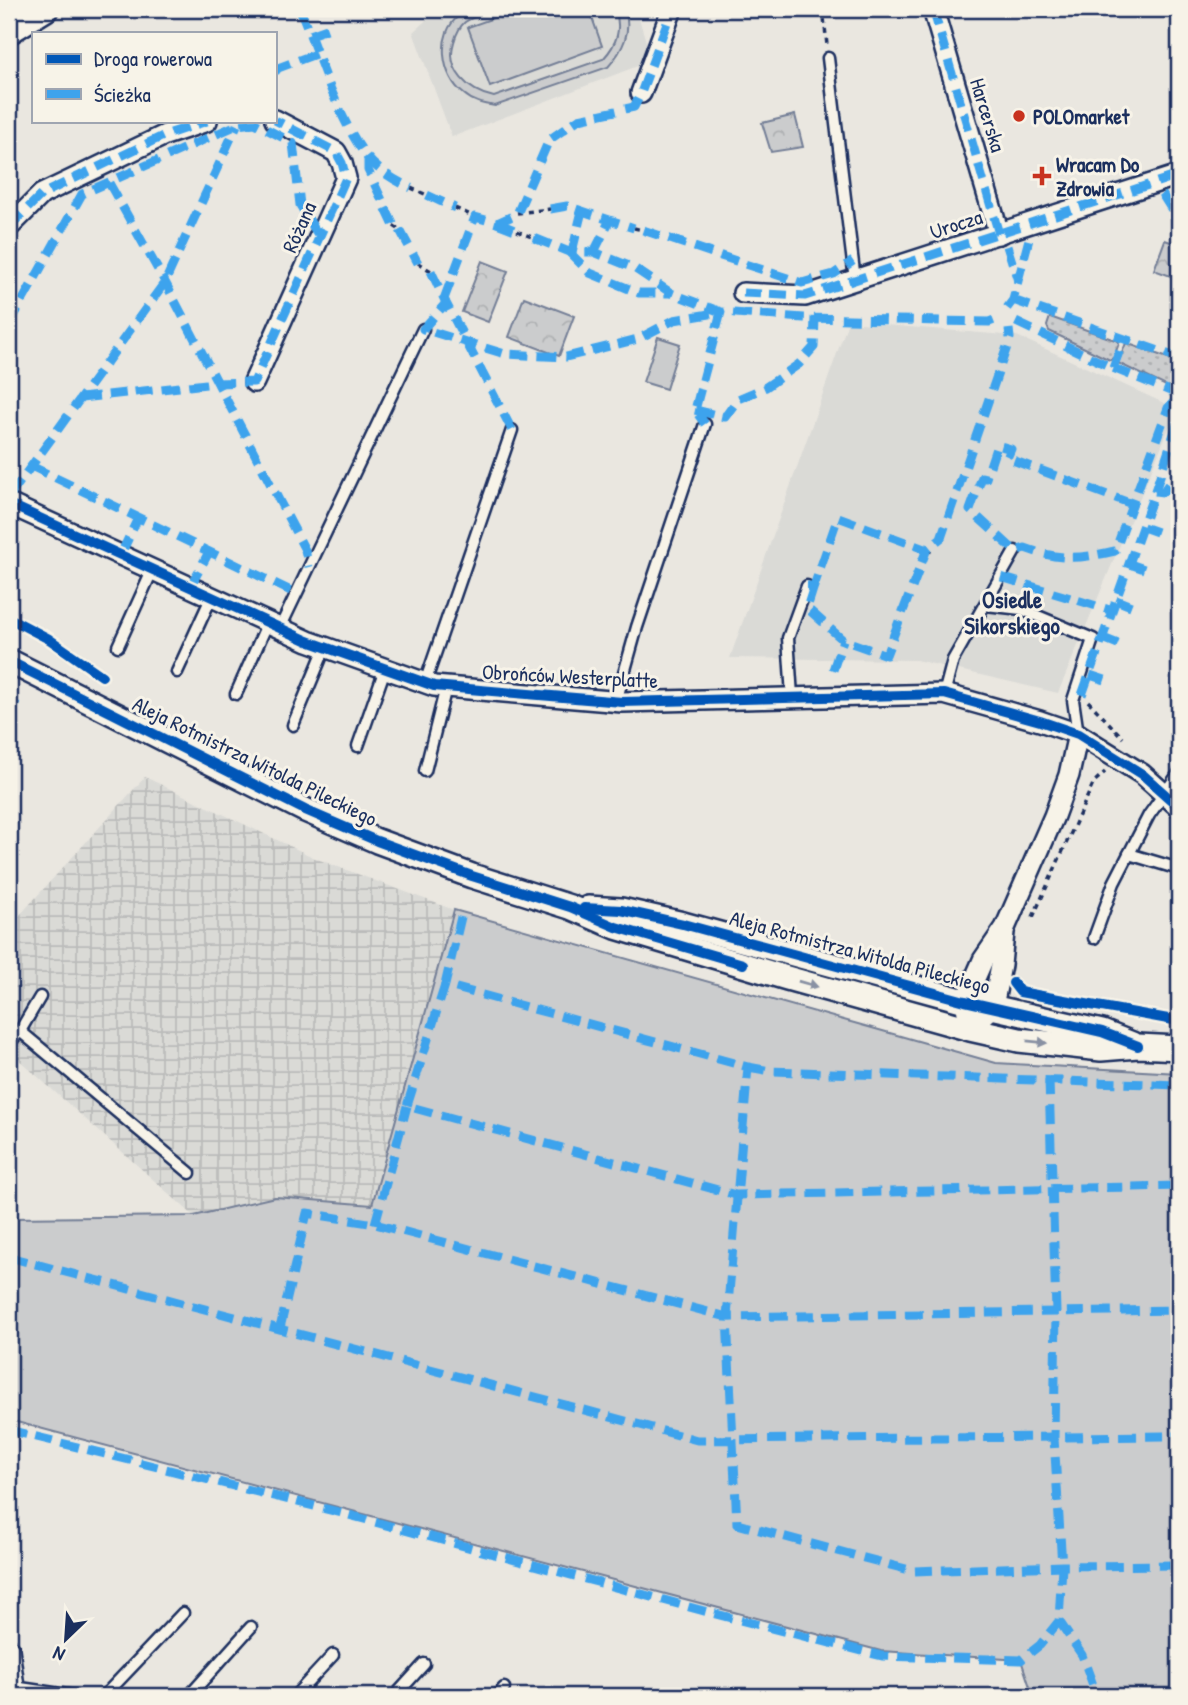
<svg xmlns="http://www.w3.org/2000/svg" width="1188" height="1705" viewBox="0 0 1188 1705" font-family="'Patrick Hand',sans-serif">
<defs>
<pattern id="industrial-grid" width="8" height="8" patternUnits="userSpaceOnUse" patternTransform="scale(1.75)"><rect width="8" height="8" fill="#dadad6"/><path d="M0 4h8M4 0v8" fill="none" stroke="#babbba"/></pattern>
<pattern id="grass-dots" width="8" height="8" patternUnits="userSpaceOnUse" patternTransform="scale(1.75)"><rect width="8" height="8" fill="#cbcccd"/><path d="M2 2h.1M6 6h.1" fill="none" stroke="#aeb0b2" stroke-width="1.8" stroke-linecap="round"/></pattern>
<pattern id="forest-crowns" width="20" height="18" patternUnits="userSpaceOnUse" patternTransform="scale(1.75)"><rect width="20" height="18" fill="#cbcccd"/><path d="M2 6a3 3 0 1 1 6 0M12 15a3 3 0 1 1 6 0" fill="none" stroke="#aeb0b2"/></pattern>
</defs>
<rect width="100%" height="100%" fill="#eae7e0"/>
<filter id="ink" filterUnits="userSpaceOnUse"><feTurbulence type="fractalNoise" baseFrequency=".0143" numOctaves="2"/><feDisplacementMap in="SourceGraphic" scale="14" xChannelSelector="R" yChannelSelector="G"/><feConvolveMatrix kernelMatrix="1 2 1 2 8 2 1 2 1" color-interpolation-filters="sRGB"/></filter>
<g filter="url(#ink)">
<g fill="#dadad6">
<polygon points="432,9 636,9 649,51 648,62 452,137 413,32 433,14"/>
<polygon points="848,322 1017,336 1177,409 1058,693 916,660 730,658"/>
</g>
<polygon fill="url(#industrial-grid)" points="145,777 317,859 454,910 372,1205 275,1197 194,1216 9,1051 9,927"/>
<g fill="url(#grass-dots)" stroke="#737e96" stroke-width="2">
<polygon points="1050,317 1118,341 1119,343 1114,357 1110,360 1049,331 1047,326"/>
<polygon points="1126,343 1179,362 1179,383 1168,387 1118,363"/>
</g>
<g fill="url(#forest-crowns)" stroke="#737e96" stroke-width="2">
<polygon points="795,115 803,147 771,152 762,123"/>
<polygon points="1165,240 1179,245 1179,279 1154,270"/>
<polygon points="482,261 508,271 488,322 462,312"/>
<polygon points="524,297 574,316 559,356 509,337"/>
</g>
<g fill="#cbcccd" stroke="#737e96" stroke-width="2">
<path d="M 476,9 L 502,9 C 491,13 474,15 465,22 C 459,27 456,35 454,42 C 445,70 469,92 494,97 L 603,59 C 617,44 622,29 615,9 L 625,9 C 632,32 623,50 608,67 L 495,106 C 483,104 473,102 464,94 C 441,77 435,33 460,15 C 464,12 472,10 476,9 Z"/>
<polygon points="519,9 589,9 602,46 490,87 468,27"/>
<polygon points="658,337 680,344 666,389 643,382"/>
<polygon points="454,910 996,1063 1179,1073 1179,1696 1033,1696 1021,1660 881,1651 9,1420 9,1218 194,1216 275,1197 372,1205"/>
</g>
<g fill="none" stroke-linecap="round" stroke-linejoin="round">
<g stroke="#1b2f5e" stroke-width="15">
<g id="service">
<polyline points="828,58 855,280"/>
<polyline points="986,605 1021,609 1093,639 1073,700 1078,734"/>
<polyline points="280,628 423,329"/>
<polyline points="118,646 153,569"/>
<polyline points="177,672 212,596"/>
<polyline points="425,683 512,430"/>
<polyline points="236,694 268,622"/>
<polyline points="944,694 953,660 1015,551"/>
<polyline points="792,696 788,638 807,586"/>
<polyline points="616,702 637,627 705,424"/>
<polyline points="293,725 325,648"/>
<polyline points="358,746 385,669"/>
<polyline points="425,771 446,687"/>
<polyline points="1129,854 1179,869"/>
<polyline points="1094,938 1114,883 1149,815 1179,773"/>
<polyline points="20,1031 190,1173"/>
<polyline points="9,1043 20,1031 40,997"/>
<polyline points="14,1687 74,1696"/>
<polyline points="104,1696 183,1613"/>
<polyline points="189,1696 251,1627"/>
<polyline points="295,1696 333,1655"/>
<polyline points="395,1696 424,1664"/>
<polyline points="497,1696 504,1688"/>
</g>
</g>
<g stroke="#1b2f5e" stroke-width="24">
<g id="minor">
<polyline points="933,9 999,234"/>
<polyline points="641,93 672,9"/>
<polyline points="9,227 42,194 165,135 207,121"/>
<polyline points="743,293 805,296 1179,175"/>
<polyline points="254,382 346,178 342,163 336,152 275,120"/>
<polyline points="9,504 308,641 434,686 622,702 944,694 1040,721 1078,734 1142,774 1179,807"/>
<polyline points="970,1029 965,1001 983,960 1005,928 1054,816 1069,775 1078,734"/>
<polyline points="970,1029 993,1007 1001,965 1004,932"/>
<polyline points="9,1649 14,1687 12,1696"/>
</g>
</g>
<g stroke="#1b2f5e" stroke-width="28">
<g id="tertiary">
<polyline points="9,32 46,9"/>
<polyline points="9,661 305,810 377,841 472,876 570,907 616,927 787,978 970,1029 1019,1040 1101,1049 1138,1046 1179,1048"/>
<polyline points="588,908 621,910 683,924 965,1001 1102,1032 1132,1044"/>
</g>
</g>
<g stroke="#1b2f5e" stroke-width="3.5" stroke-dasharray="5 5" stroke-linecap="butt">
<polyline points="823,9 827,45"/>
<polyline points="411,188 427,195"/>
<polyline points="455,208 475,217"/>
<polyline points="517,213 550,209"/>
<polyline points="394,226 400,230"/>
<polyline points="634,228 643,230"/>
<polyline points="517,231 534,238"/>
<polyline points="418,263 431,271"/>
<polyline points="927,550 936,553"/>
<polyline points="1088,701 1123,738"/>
<polyline points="1033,917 1094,782 1105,772"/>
</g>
<use href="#service" stroke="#f7f3e8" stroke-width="10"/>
<use href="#minor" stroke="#f7f3e8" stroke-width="19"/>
<use href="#tertiary" stroke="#f7f3e8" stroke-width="23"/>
<g stroke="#3da3ed" stroke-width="9" stroke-dasharray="18 9" stroke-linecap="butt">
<path d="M 300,9 C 318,53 336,114 364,153 C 375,169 394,180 411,188"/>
<polyline points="933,9 999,234"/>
<polyline points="310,35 335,26"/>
<polyline points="275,72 278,68 318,53"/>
<polyline points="368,158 368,170 394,226"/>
<polyline points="109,183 165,282 305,550 309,567"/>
<polyline points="1162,194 1179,221"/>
<polyline points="427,195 455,208"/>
<polyline points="550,209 567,206 634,228"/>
<polyline points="497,223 517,231"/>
<polyline points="9,227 42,194 165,135 207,121"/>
<polyline points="400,230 418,263"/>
<polyline points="643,230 802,283 834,274 853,261"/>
<polyline points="534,238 569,252 594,252 634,268 671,293 721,312 804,318 989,322 994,320"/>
<polyline points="1007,246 1018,281"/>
<polyline points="569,252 590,273 639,293 671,293"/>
<polyline points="572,252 582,211"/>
<polyline points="594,252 610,220"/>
<polyline points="431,271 446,303"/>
<polyline points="743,293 805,296 1179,175"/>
<polyline points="444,299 475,217 497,223 517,214 549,140 579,119 634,107 641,93 672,9"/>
<polyline points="1013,300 1179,358"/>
<polyline points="1007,308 1013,300 1029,239"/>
<polyline points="1016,322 1113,368 1175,393"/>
<polyline points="9,325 82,194 237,125 255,123 293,143 300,205 320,238"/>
<polyline points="1113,368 1124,339"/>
<polyline points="81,398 216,383 254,382 346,178 342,163 336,152 275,120"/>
<polyline points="695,410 725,417 738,399 766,387 799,364 814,347 815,317"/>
<polyline points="512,430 446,303 423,329 505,354 566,357 638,339 674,320 721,312 695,410 705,424"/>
<polyline points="31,466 297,594"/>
<polyline points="1155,491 1179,419"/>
<polyline points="9,493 11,494 165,282 237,125"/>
<path d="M 1132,504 L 1007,458 L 1011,449 L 997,445 L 986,478 L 982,477 L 970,510 L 1015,551 L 1025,548 C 1061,561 1078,559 1115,551 L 1168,408 L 1175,401"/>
<polyline points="1143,527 1157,532"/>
<polyline points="121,554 138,518"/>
<polyline points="1130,564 1144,569"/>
<polyline points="1001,577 1113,611"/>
<polyline points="807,586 814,586 838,517 927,550"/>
<polyline points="814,586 807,608 843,640 886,655 927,549 941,538 1010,338 1009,329"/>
<polyline points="190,587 209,552"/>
<polyline points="1116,600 1131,606"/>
<polyline points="1103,638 1118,644"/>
<polyline points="833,670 843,640"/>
<polyline points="1090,675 1105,680"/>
<polyline points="1082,695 1155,491 1163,492 1175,475 1179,473"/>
<polyline points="9,717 18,697"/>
<polyline points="461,917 445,985 748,1067 727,1317 737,1524 913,1571 1062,1566 1179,1565"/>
<polyline points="445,985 407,1106 736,1195 1179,1186"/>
<polyline points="748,1067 771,1071 1179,1085"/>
<polyline points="375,1224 407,1106"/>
<polyline points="9,1257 697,1440 1179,1436"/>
<polyline points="280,1328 307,1213 375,1224 727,1317 1179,1310"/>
<polyline points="9,1430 342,1513 704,1611 882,1656 1021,1660 1040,1645 1059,1621 1062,1566 1054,1438 1056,1312 1049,1080"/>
<polyline points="1059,1621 1082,1655 1097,1696"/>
</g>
<g stroke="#f7f3e8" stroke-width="15">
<g id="cycleway">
<polyline points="9,504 308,641 434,686 622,702 944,694 1040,721 1078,734 1142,774 1179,807"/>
<polyline points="9,618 49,639 102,676"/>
<polyline points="9,661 305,810 377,841 472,876 570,907 616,927 743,964"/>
<polyline points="584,908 621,910 683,924 965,1001 1102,1032 1138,1046"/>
<polyline points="1013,983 1020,992 1179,1021"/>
</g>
</g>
<use href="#cycleway" stroke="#0057b8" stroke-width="10"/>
</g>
<defs><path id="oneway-solid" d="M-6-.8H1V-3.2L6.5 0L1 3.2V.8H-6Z" transform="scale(1.75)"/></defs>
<g fill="#8991a3">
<use href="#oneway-solid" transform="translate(808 984) rotate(16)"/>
<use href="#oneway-solid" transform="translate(1037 1042) rotate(6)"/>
</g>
</g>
<g fill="#c8321e" stroke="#f7f3e8" stroke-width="2.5">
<circle cx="1019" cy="116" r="7"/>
<path d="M1038.5 165.5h7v7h7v7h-7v7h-7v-7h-7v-7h7z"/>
</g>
<g text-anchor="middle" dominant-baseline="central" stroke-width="6" stroke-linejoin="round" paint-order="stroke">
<g font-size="21" fill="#1b2f5e" stroke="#f7f3e8">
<text transform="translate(988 115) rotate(73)">Harcerska</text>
<text transform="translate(956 224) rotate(-18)">Urocza</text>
<text transform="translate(299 227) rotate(-66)">Różana</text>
<text transform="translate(570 676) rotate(3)">Obrońców Westerplatte</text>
<text transform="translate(255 761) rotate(26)">Aleja Rotmistrza Witolda Pileckiego</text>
<text transform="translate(860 952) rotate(15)">Aleja Rotmistrza Witolda Pileckiego</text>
</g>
<g font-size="21" font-weight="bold" fill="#1b2f5e" stroke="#f7f3e8" text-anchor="start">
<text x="1033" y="116">POLOmarket</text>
<text x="1056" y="164">Wracam Do<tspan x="1056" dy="24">Zdrowia</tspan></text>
</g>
<g font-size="23" font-weight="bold" fill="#1b2f5e" stroke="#f7f3e8">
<text x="1012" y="599">Osiedle<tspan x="1012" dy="26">Sikorskiego</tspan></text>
</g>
</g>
<rect width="1188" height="1705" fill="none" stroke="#f7f3e8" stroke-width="35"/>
<rect x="18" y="18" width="1153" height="1670" fill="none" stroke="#1b2f5e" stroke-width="2.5" filter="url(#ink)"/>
<rect x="32" y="32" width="245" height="91" fill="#f7f3e8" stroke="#9fa5b1" stroke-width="2"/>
<rect x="46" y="54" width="35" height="10" fill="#0057b8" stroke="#9fa5b1" stroke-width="2"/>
<text x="94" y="66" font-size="21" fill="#1b2f5e">Droga rowerowa</text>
<rect x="46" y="89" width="35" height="10" fill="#3da3ed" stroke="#9fa5b1" stroke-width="2"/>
<text x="94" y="102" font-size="21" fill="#1b2f5e">Ścieżka</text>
<g transform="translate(66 1639) rotate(205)" stroke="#f7f3e8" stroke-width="5" paint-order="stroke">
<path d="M0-5L12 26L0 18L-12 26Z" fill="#1b2f5e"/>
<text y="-10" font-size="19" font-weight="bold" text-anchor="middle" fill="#1b2f5e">N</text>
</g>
</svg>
